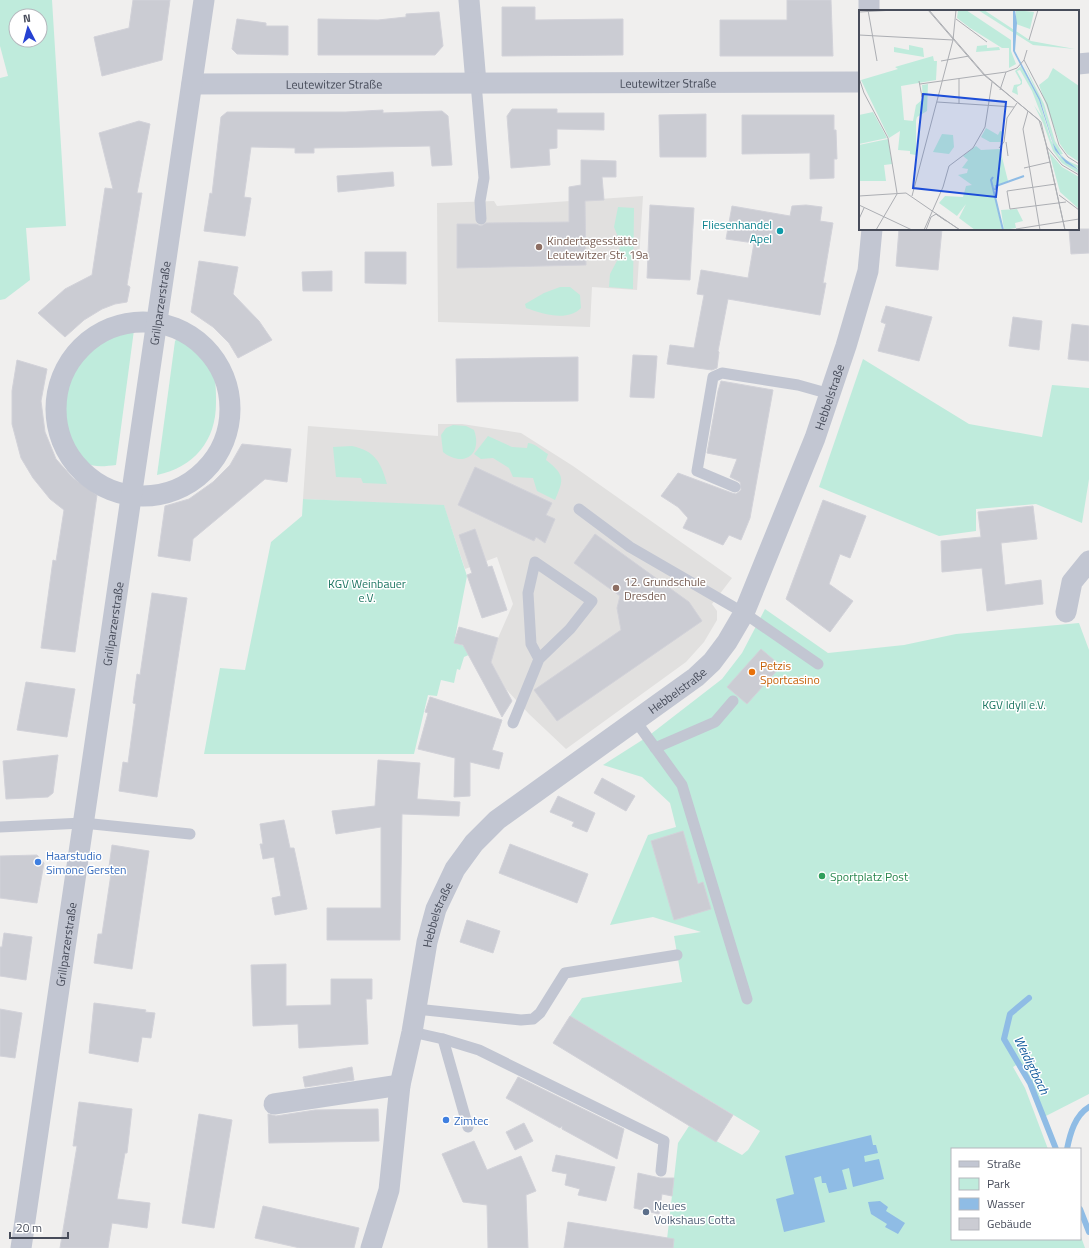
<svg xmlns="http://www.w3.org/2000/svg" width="1089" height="1248" viewBox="0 0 1089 1248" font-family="'Titillium Web',sans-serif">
<rect width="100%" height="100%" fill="#f0efee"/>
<g fill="#e1e0df">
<polygon points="643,196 637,290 592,287 590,327 438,322 437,203 494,201 497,206"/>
<polygon points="438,424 462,424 521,433 573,466 732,578 712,604 717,611 717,620 704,642 686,662 566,749 529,714 506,689 485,651 493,654 498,638 513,604 497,557 465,569 444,506 303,499 308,426 438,436"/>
</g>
<g fill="#bfebdc" fill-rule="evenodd">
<path d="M 0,0 L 52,0 L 66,226 L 26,228 L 30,280 L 5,299 L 0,300 L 0,78 L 8,76 L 0,46 ZM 16,16 L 40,16 L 40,40 L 16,40 Z"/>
<polygon points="618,207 634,208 633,289 609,287 610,274 619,257 620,242 614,227"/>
<path d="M 560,287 L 570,287 L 580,295 L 581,308 C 567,322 543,314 526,308 L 525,304 L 544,293 Z"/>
<path d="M 134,330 L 116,465 C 106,466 95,468 86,463 C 75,455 70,444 67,432 C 55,385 85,335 134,330 Z"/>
<path d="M 178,338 C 192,347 208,358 214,375 C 216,383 216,394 216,403 C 216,441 194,467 157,475 L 175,341 Z"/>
<polygon points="863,359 969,424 1042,437 1052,385 1089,388 1089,479 1082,523 1036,504 976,509 976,531 939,536 819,487"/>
<path d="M 453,425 L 466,426 L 474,430 C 483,455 463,468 443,452 L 441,435 L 446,428 Z"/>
<path d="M 488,436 L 512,447 L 527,448 L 528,443 C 536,444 541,450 548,454 L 546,460 C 565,475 564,479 555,500 L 537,491 L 533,478 L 513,477 L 509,468 L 493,458 L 481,459 L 474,454 Z"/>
<path d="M 352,446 C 375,451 381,462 387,484 L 363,483 L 361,478 L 336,477 L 333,447 Z"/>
<polygon points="303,499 444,505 467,576 454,643 480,650 464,657 460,670 457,669 454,683 441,680 437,696 428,695 414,754 204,754 220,668 245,670 271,542 302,516"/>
<polygon points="765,609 828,653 904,645 956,634 1079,623 1089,650 1089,1094 1042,1118 1027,1081 1018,1064 1013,1067 1025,1088 1048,1149 952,1149 952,1239 1080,1239 1080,1234 1085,1248 666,1248 678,1143 689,1126 742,1155 748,1150 760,1131 570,1016 582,998 682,982 674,936 701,932 653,917 610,925 648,835 676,827 670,803 642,777 603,765 647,737 722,679 742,653"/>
</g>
<g fill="#8fbce5">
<polygon points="871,1135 873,1145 876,1145 878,1153 864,1156 865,1162 879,1159 884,1179 853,1187 849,1168 842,1170 847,1189 829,1193 826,1183 822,1183 821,1176 814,1178 825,1222 784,1232 776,1199 794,1194 785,1156"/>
<polygon points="880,1201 888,1207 886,1211 905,1223 898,1234 885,1227 887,1224 871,1214 868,1202"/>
</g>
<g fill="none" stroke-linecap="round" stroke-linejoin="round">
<g stroke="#8fbce5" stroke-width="6">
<polyline points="1029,998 1010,1014 1004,1039 1030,1083 1056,1149"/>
<path d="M 1067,1149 C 1070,1134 1075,1115 1089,1107"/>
<polyline points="1080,1209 1089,1232"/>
</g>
</g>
<g fill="#cbccd3" stroke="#d2d2d9">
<polygon points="133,0 170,0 162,60 102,76 94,37 129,28"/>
<polygon points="787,0 831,0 833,56 720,56 720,20 787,20"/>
<polygon points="502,7 535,7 535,20 623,19 623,55 502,56"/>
<polygon points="439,12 443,46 435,55 318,55 318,19 378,20 406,17 406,14"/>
<polygon points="237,19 266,23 266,26 288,26 288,55 237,54 232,49"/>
<polygon points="512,109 557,109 557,113 604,113 604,130 557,129 557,148 549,149 550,165 511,168 507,116"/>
<polygon points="383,110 383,113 442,111 448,116 452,165 432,166 430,146 314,148 314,153 295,153 295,148 251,147 244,197 251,198 245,236 204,231 210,193 212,194 221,117 227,112 346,112"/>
<polygon points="706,114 706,157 660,157 659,115"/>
<polygon points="742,115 834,115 834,130 836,130 837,159 834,159 834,178 810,179 810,153 742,154"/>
<polygon points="139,121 150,124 137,193 142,193 127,285 130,287 127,302 115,304 102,309 84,320 65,337 38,313 65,289 92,275 105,188 113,189 99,133"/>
<polygon points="581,160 616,161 616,177 602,177 604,200 585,201 586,265 457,268 457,224 476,224 481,226 486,223 569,222 569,187 581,185"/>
<polygon points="393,172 394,186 338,192 337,176"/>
<polygon points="650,205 694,208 690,280 647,278"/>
<polygon points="806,205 822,207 820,221 833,223 823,283 826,283 820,315 728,299 718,351 719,352 717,368 712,370 667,364 670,345 694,348 704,295 697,294 701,270 748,278 754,243 726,239 732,206 790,216 792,206"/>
<polygon points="899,229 942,229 938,270 896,266"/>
<polygon points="1069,229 1089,229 1089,253 1071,254"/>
<polygon points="365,252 406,252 406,284 365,283"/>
<polygon points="199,261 238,267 233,294 259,321 272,340 238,358 229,343 213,327 191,312"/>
<polygon points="332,271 332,291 303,291 302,272"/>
<polygon points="886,306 932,317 919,361 878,351 886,324 881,322"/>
<polygon points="1013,317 1042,321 1039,350 1009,346"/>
<polygon points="1072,324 1089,326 1089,361 1068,359"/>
<polygon points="633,355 657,356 654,398 630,397"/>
<polygon points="578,357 578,401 457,402 456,359"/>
<polygon points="17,360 47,369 41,401 45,432 56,459 73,478 97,495 75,652 41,648 53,560 56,561 64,510 50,499 33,478 21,458 12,424 12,391"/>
<polygon points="721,381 773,390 750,518 741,540 729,535 723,545 683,528 688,518 678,507 661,496 678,473 732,493 736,494 741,490 740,482 730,477 737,459 707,453 718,391"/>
<polygon points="242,444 291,449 287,482 265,479 193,539 190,561 158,556 165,506 189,499 213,482 230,465"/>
<polygon points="475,467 552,503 546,515 555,519 545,543 536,537 534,541 458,505"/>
<polygon points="823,500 866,516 850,558 840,554 829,584 853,601 830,632 786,599"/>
<polygon points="1033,506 1037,539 1001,543 1005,585 1041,580 1043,604 987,611 982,568 942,572 941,541 981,537 978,512"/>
<polygon points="475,529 488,567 492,566 507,610 482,618 467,575 472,573 459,535"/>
<polygon points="595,534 689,602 702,621 557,721 534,690 621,630 617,608 620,596 574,563"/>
<polygon points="152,593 187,598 157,797 119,791 123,762 128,763 136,704 133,703 137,674 140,675"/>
<polygon points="459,627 498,638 491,662 512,701 502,717 463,645 454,643"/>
<polygon points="761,649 781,666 747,704 727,687"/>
<polygon points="26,682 75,689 67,737 17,730"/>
<polygon points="430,697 502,720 492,750 503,753 499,769 470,762 470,796 454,797 455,758 418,749 428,713 425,712"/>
<polygon points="58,755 53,793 48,797 6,799 3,761"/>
<polygon points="378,760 420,763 417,799 460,802 459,816 402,814 400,940 327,940 327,908 381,908 381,827 336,834 332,811 375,806"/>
<polygon points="602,778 635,796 626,811 594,793"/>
<polygon points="558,796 595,813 587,832 572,826 574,822 550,812"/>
<polygon points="284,820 290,848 294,848 307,909 275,915 272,898 281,896 274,857 263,859 260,844 263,844 260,824"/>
<polygon points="683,831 698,884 703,882 711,909 674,920 651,841"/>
<polygon points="510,844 588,874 577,903 499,873"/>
<polygon points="112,845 149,851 132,969 94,963 98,934 102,934 111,874 108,874"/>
<polygon points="37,855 44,863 37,903 0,898 0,856"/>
<polygon points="467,920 500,931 493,953 460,942"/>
<polygon points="4,933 32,937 26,980 0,976 0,947 2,947"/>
<polygon points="286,964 286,1006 331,1005 331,979 372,979 372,999 366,999 368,1044 299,1048 298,1024 253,1026 251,965"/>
<polygon points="94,1003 146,1010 145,1012 155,1013 151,1038 142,1037 138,1062 89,1053"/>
<polygon points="0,1009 22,1013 15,1058 0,1056"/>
<polygon points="570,1016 733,1115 716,1142 553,1043"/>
<polygon points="352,1067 354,1080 305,1087 303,1077"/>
<polygon points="518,1077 624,1129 617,1159 562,1129 562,1126 560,1128 506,1098"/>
<polygon points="79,1102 132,1109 127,1153 125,1153 117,1199 150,1203 147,1228 112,1223 108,1248 60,1248 77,1146 73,1146"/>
<polygon points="378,1109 379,1141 269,1143 268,1114 276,1116 315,1110"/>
<polygon points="199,1114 232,1120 214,1228 182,1223"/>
<polygon points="524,1123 533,1141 515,1150 506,1132"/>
<polygon points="474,1141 487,1170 521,1156 536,1191 526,1195 528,1248 488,1248 487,1205 463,1202 442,1154"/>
<polygon points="556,1155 615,1167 606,1201 578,1195 580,1189 565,1185 567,1174 552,1171"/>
<polygon points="638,1173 660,1178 674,1178 672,1196 662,1194 659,1214 634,1208"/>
<polygon points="263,1206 359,1228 354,1248 300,1248 255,1238"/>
<polygon points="568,1222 674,1239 673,1248 564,1248"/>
</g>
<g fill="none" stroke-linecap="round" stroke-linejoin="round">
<g stroke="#c2c6d2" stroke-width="11">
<polyline points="476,83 484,178 480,201 481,219"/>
<polyline points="735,487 697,471 713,377 722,373 798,385 830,394"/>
<polyline points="579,509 630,547 744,613 818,664"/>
<polyline points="635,720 682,785 747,999"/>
<polyline points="513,723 539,659 531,644 528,593 535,562 592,601 570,629 539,659"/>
<polyline points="655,748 715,722 733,701"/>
<polyline points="0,827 83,823 190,834"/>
<polyline points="416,1009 521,1020 533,1019 540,1013 565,973 677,955"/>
<polyline points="412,1032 443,1039 479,1050 664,1141 661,1171"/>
<polyline points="443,1039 468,1127"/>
</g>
<g stroke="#c2c6d2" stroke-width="21">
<polyline points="469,0 476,83"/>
<polyline points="869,0 869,11"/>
<polyline points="1078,64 1089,63"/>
<path id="s1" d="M 192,84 L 860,82"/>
<circle cx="143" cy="409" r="87"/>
<polyline points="1066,612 1072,582 1089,561"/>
<polyline points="274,1104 400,1085"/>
<path id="s2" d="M 21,1248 L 204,0"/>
<path id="s3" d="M 371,1248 L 389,1190 L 400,1085 L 412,1032 L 427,942 L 436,909 L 455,869 L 474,843 L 497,820 L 696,677 L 712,662 L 727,642 L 744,613 L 815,438 L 846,346 L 868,271 L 872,229"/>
</g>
</g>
<circle fill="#0f9aa8" stroke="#fff" stroke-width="1.5" cx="780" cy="231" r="4"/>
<g fill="#8d6e63" stroke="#fff" stroke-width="1.5">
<circle cx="539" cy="247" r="4"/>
<circle cx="616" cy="588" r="4"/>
</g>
<circle fill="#e8710a" stroke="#fff" stroke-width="1.5" cx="752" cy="672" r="4"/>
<g fill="#3f7fe0" stroke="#fff" stroke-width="1.5">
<circle cx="38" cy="862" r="4"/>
<circle cx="446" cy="1120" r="4"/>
</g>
<circle fill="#2e9e5b" stroke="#fff" stroke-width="1.5" cx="822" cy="876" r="4"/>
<circle fill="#5c6f8a" stroke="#fff" stroke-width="1.5" cx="646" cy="1212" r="4"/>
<g text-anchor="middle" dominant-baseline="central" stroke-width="3" stroke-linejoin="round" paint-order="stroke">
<g font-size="12" fill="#474c5a" stroke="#fff">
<text stroke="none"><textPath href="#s1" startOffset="476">Leutewitzer Straße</textPath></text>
<text stroke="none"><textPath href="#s1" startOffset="142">Leutewitzer Straße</textPath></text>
<text stroke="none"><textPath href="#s2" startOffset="955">Grillparzerstraße</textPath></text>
<text stroke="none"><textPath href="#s3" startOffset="1013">Hebbelstraße</textPath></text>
<text stroke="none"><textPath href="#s2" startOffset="631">Grillparzerstraße</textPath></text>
<text stroke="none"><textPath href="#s3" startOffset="677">Hebbelstraße</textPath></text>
<text stroke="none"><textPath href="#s3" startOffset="341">Hebbelstraße</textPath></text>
<text stroke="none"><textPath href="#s2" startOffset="307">Grillparzerstraße</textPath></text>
</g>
<g font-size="12" fill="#0d838f" stroke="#fff" text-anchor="end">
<text x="772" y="224">Fliesenhandel<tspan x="772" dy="14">Apel</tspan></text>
</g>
<g font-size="12" fill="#785e54" stroke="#fff" text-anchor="start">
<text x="547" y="240">Kindertagesstätte<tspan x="547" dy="14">Leutewitzer Str. 19a</tspan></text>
<text x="624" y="581">12. Grundschule<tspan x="624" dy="14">Dresden</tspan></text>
</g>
<g font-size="12" fill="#1d7662" stroke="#fff">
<text x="367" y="583">KGV Weinbauer<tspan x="367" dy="14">e.V.</tspan></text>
<text x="1014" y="704">KGV Idyll e.V.</text>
</g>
<g font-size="12" fill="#c56008" stroke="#fff" text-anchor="start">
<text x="760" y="665">Petzis<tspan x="760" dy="14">Sportcasino</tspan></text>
</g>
<g font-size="12" fill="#366cbe" stroke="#fff" text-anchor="start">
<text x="46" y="855">Haarstudio<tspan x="46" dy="14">Simone Gersten</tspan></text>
<text x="454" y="1120">Zimtec</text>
</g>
<g font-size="12" fill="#27864d" stroke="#fff" text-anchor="start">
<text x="830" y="876">Sportplatz Post</text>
</g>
<g font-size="12" fill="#4e5e75" stroke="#fff" text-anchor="start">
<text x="654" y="1205">Neues<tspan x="654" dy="14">Volkshaus Cotta</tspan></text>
</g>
<g font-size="13" font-style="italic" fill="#165d9e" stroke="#fff">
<text transform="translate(1032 1065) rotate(64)">Weidigtbach</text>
</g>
</g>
<g transform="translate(859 10)">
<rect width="220" height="220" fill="#f0efee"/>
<path d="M 99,0 L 107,0 L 152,30 L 152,41 L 157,54 L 150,58 L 150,38 L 143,38 L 111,18 L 98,8 ZM 119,0 L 125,0 L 172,31 L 216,39 L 174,35 ZM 157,0 L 175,2 L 171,19 L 157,14 ZM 50,35 L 64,38 L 65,47 L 35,42 L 35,37 L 50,40 ZM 128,35 L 128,38 L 140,37 L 141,40 L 117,42 L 118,36 ZM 74,46 L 75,51 L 78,51 L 77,70 L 42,76 L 45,110 L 54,111 L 57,95 L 64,89 L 63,75 L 69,74 L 68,101 L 58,107 L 57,111 L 57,145 L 51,144 L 51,141 L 39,140 L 41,121 L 30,128 L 2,70 L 39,59 L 36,57 ZM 165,54 L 185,94 L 196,131 L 204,144 L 202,144 L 207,150 L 220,156 L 220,159 L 208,152 L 200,143 L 194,133 L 184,98 ZM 162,56 L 180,90 L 192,130 L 200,146 L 220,160 L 219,163 L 203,153 L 194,141 L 184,113 L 175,95 L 183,107 L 173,81 L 161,60 L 158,61 L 163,70 L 163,74 L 158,77 L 159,85 L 153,82 L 155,75 L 161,74 L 162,72 L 156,61 ZM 194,58 L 220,76 L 220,152 L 208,144 L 201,134 L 180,75 L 189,68 ZM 14,102 L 28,128 L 0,134 L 0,105 ZM 127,118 L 139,125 L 141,121 L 145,122 L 142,132 L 131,132 L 122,127 ZM 83,124 L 94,125 L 95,137 L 90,144 L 74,142 ZM 29,129 L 33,154 L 25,155 L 27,171 L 1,171 L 0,135 ZM 117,136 L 122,140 L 141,139 L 149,171 L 134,177 L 143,220 L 116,220 L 100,208 L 107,194 L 98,206 L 80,193 L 86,186 L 104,187 L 107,176 L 113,175 L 99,165 L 108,163 L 109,159 L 103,158 L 109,150 L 104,146 ZM 190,142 L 203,157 L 220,167 L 220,199 L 201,182 ZM 158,199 L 164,211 L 156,213 L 157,218 L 145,220 L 142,200 Z" fill="#bfebdc"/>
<path d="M 154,0 L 156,0 L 158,13 L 156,41 L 181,89 L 194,133 L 202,146 L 220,160 L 207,153 L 196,140 L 180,90 L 154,41 Z" fill="#8fbce5"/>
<path fill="none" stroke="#8fbce5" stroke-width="2" d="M 134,167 L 132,170 L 144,220M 136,180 L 137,176 L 165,166"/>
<path fill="none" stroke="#acaeb3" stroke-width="1" d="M 9,0 L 18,51M 69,0 L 125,65 L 180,110 L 188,137 L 203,155 L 220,165M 70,0 L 126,65 L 182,112 L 206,220M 0,2 L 36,0M 97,9 L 128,32M 0,25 L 94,30M 170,30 L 179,0M 165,50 L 188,94 L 200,135 L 209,147 L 220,154M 82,51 L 110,46M 125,65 L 147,62 L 158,58 L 165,50 L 168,40M 0,68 L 5,83 L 29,128 L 38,183M 60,71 L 63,87M 61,74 L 125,65M 141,80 L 147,62M 78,92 L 155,97M 100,94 L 100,69M 169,101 L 164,119 L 181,220M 147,132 L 149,146M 140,138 L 145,132 L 148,108 L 158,93M 188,138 L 206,220M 165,158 L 191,152M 197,174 L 148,181 L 151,199 L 207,192M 200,185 L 220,200M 0,186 L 47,183 L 101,220M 53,186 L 94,30 L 97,0M 0,195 L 53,220M 77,204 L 87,211M 0,209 L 5,198M 157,219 L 220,209M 17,220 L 38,184M 65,220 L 84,177 L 90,156 L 114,138 L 126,117 L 133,72M 67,220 L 72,207 L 77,204 L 101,220"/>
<path fill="#1d4ed8" fill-opacity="0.15" stroke="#1d4ed8" stroke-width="2" d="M 64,84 L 147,92 L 137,187 L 54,178 Z"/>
<rect width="220" height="220" fill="none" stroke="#474c5a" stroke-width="2"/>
</g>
<rect x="951" y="1148" width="130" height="92" fill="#ffffff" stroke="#b5b7bd"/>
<rect x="959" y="1161" width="20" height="6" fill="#c2c6d2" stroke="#b5b7bd"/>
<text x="987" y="1168" font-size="12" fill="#474c5a">Straße</text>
<rect x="959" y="1178" width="20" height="12" fill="#bfebdc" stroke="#b5b7bd"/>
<text x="987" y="1188" font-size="12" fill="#474c5a">Park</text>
<rect x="959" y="1198" width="20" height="12" fill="#8fbce5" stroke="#b5b7bd"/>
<text x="987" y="1208" font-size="12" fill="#474c5a">Wasser</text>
<rect x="959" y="1218" width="20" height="12" fill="#cbccd3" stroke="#b5b7bd"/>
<text x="987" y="1228" font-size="12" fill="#474c5a">Gebäude</text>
<g transform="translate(28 28) rotate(354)"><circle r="19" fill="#ffffff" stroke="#b5b7bd"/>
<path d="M0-3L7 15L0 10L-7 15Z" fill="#2642d2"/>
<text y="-6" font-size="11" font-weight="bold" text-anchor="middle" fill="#474c5a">N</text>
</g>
<path d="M10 1232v6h58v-6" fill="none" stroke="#474c5a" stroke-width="2"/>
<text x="16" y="1232" font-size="12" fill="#474c5a" stroke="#ffffff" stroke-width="3" paint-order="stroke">20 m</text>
</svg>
